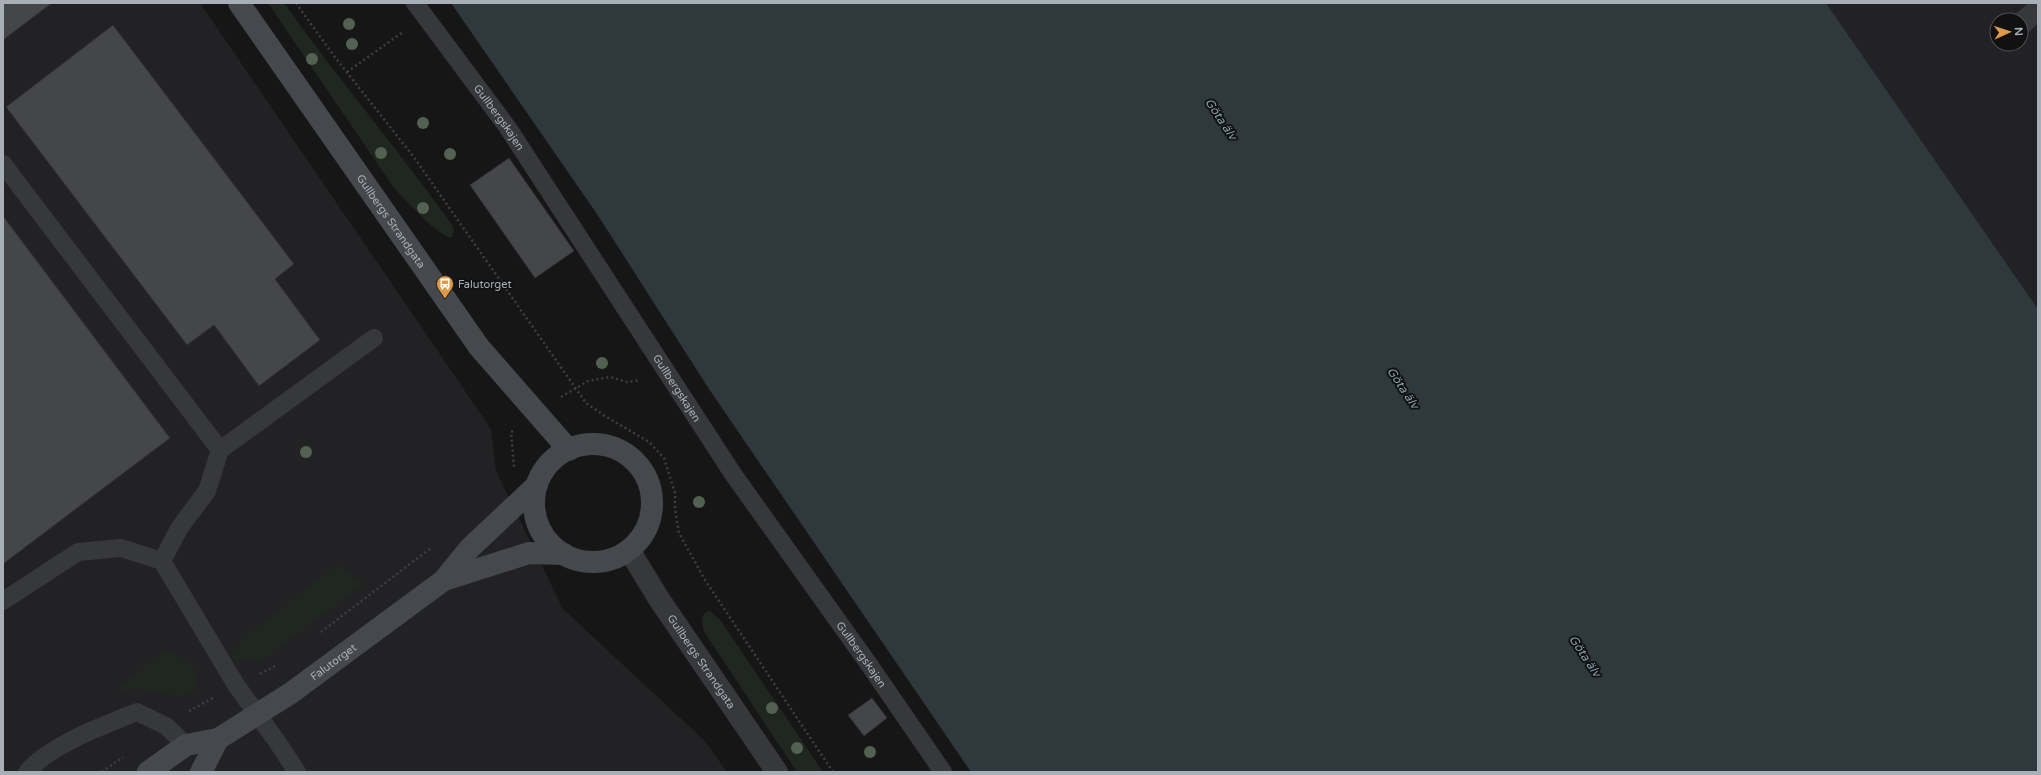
<svg xmlns="http://www.w3.org/2000/svg" width="2041" height="775" viewBox="0 0 2041 775" font-family="'Varela Round',sans-serif">
<rect width="100%" height="100%" fill="#161617"/>
<g fill="#222224" fill-rule="evenodd">
<polygon points="3,3 200,3 491,429 496,471 563,609 705,741 727,772 3,772"/>
<path d="M 1826,3 L 2038,3 L 2038,309 ZM 1997,20 L 2021,20 L 2021,44 L 1997,44 Z"/>
</g>
<g fill="#202720">
<path d="M 268,3 L 284,3 C 338,79 398,149 452,225 L 454,230 L 452,237 L 448,237 C 428,226 410,205 394,188 Z"/>
<polygon points="334,567 342,567 364,584 262,660 238,661 233,660 232,652 240,645 243,638"/>
<polygon points="710,611 721,621 823,772 797,772 703,630 702,617 705,613"/>
<path d="M 166,649 C 179,656 195,663 197,679 C 201,708 152,690 140,689 C 132,689 124,690 116,691 Z"/>
</g>
<polygon fill="#2f383c" points="451,3 1826,3 2038,309 2038,772 971,772 709,389 597,214"/>
<g fill="#45464a" stroke="#303033">
<polygon points="3,3 52,3 3,40"/>
<polygon points="113,25 294,264 275,279 320,340 259,386 214,325 187,345 6,107"/>
<polygon points="509,158 574,251 535,278 470,185"/>
<polygon points="3,216 170,438 3,564"/>
<polygon points="872,698 887,718 864,736 848,715"/>
</g>
<g fill="none" stroke-linecap="round" stroke-linejoin="round">
<g stroke="#3d3f43" stroke-width="2.5" stroke-dasharray="2 3" stroke-linecap="butt">
<polyline points="296,3 334,56 413,156 586,403 605,416 649,442 664,458 675,493 675,509 679,533 705,580 833,772"/>
<polyline points="347,72 403,32"/>
<polyline points="561,397 588,381 610,377 627,382 640,380"/>
<polyline points="513,431 511,432 514,467"/>
<polyline points="321,632 431,548"/>
<polyline points="260,674 275,666"/>
<polyline points="189,711 213,698"/>
<polyline points="102,772 123,757"/>
</g>
<g stroke="#37383c" stroke-width="18">
<path id="s1" d="M 415,3 L 508,128 L 733,474 L 868,663 L 943,772"/>
<polyline points="3,164 220,450"/>
<polyline points="162,561 236,685 278,743 297,772"/>
<polyline points="3,601 78,552 121,548 162,561 180,527 207,491 220,450 374,338"/>
<path d="M 27,772 C 51,744 103,726 137,712 L 166,726 L 186,745"/>
</g>
<g stroke="#37383c" stroke-width="22">
<polyline points="2021,24 2038,9"/>
<path id="s2" d="M 629,550 L 659,599 L 777,772"/>
</g>
<g stroke="#45484c" stroke-width="22">
<path id="s3" d="M 239,3 L 479,347 L 569,450"/>
<circle cx="593" cy="503" r="59"/>
<polyline points="444,580 529,553 564,554"/>
<path id="s4" d="M 148,772 L 186,745 L 218,739 L 291,693 L 444,580 L 470,548 L 537,485"/>
<polyline points="201,772 218,739"/>
</g>
</g>
<g fill="#526152">
<circle cx="349" cy="24" r="6"/>
<circle cx="352" cy="44" r="6"/>
<circle cx="312" cy="59" r="6"/>
<circle cx="423" cy="123" r="6"/>
<circle cx="381" cy="153" r="6"/>
<circle cx="450" cy="154" r="6"/>
<circle cx="423" cy="208" r="6"/>
<circle cx="602" cy="363" r="6"/>
<circle cx="306" cy="452" r="6"/>
<circle cx="699" cy="502" r="6"/>
<circle cx="772" cy="708" r="6"/>
<circle cx="797" cy="748" r="6"/>
<circle cx="870" cy="752" r="6"/>
</g>
<defs>
<g id="bus-pin" transform="scale(0.9)"><path d="M0 17L-7.5 6A9.5 9.5 0 1 1 7.5 6Z" fill="#dd9848" stroke="#111112"/><path d="M-5-6H5V4H4V6H2V4H-2V6H-4V4H-5ZM-3.5-4V0h7V-4ZM-3.5 1.2v1.5H-2V1.2ZM2 1.2v1.5H3.5V1.2Z" fill="#fff"/></g>
</defs>
<g fill-rule="evenodd">
<use href="#bus-pin" x="445" y="284"/>
</g>
<g text-anchor="middle" dominant-baseline="central" stroke-width="4" stroke-linejoin="round" paint-order="stroke">
<g font-size="11" fill="#a9afb6" stroke="#111112">
<text stroke="none"><textPath href="#s1" startOffset="142">Gullbergskajen</textPath></text>
<text stroke="none"><textPath href="#s3" startOffset="266">Gullbergs Strandgata</textPath></text>
<text stroke="none"><textPath href="#s1" startOffset="466">Gullbergskajen</textPath></text>
<text stroke="none"><textPath href="#s1" startOffset="790">Gullbergskajen</textPath></text>
<text stroke="none"><textPath href="#s4" startOffset="218">Falutorget</textPath></text>
<text stroke="none"><textPath href="#s2" startOffset="133">Gullbergs Strandgata</textPath></text>
</g>
<g font-size="11" fill="#a9afb6" stroke="#111112" text-anchor="start">
<text x="458" y="284">Falutorget</text>
</g>
<g font-size="12" font-style="italic" fill="#849fad" stroke="#111112">
<text transform="translate(1221 119) rotate(56)">Göta älv</text>
<text transform="translate(1403 388) rotate(56)">Göta älv</text>
<text transform="translate(1585 656) rotate(56)">Göta älv</text>
</g>
</g>
<rect width="2041" height="775" fill="none" stroke="#a9afb6" stroke-width="8"/>
<g transform="translate(2009 32) rotate(87)"><circle r="19" fill="#111112" stroke="#4e5054"/>
<path d="M0-3L7 15L0 10L-7 15Z" fill="#dd9848"/>
<text y="-6" font-size="11" font-weight="bold" text-anchor="middle" fill="#a9afb6">N</text>
</g>
</svg>
